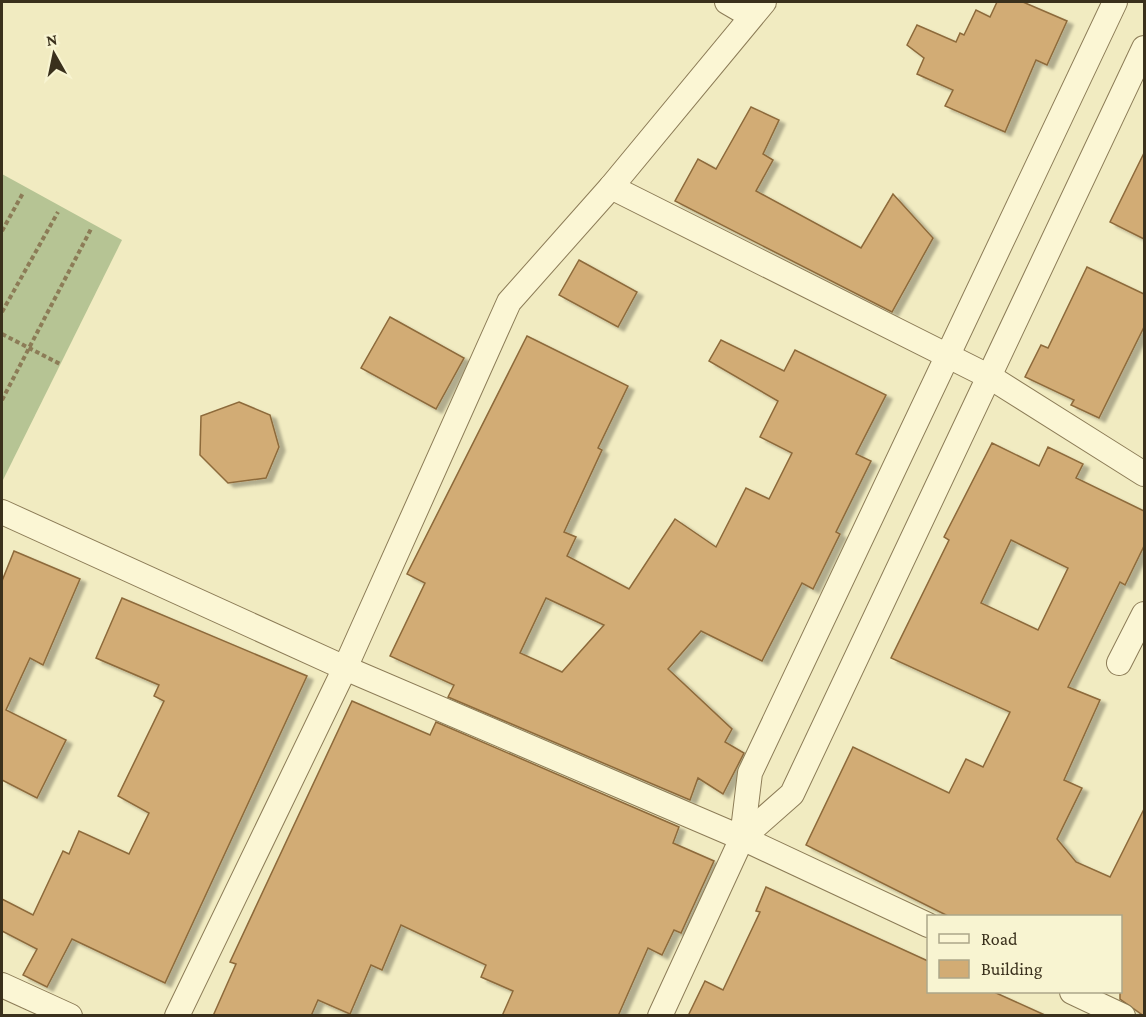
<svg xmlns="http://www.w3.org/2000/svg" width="1146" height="1017" viewBox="0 0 1146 1017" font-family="'Crimson Pro',serif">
<defs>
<filter id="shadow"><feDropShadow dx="6" dy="4" stdDeviation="1.5" flood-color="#0004"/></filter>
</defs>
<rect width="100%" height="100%" fill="#f1ebc1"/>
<polygon fill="#b6c494" points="2,174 122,240 2,482"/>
<g fill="#d2ac74" stroke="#8d6a3b" stroke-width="1.5" fill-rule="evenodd" filter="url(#shadow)">
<polygon points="997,2 1023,2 1067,21 1047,65 1036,60 1005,132 945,106 953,90 917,74 924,58 907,45 917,25 956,42 960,33 964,35 976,10 990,17"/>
<polygon points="751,107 779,120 763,154 773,160 756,191 861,248 893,194 933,238 892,312 675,201 698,159 716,169"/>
<polygon points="1144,153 1144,239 1110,222"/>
<polygon points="579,260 637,292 618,327 559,295"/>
<polygon points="1087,267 1144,294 1144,327 1099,418 1071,405 1074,400 1025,377 1041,345 1048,348"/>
<polygon points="390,317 464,358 436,409 361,368"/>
<path d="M 527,336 L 628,386 L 598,448 L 602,450 L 564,532 L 576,537 L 567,556 L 629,589 L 675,519 L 716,547 L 746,488 L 769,499 L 792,453 L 760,437 L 778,401 L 709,361 L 721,340 L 784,371 L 795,350 L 886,395 L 856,454 L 871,461 L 836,532 L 840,534 L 813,589 L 802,583 L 762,661 L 701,631 L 668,669 L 732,729 L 725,742 L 744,753 L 723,794 L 698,778 L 690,800 L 448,697 L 454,685 L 390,656 L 425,583 L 407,574 ZM 546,598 L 604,625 L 562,672 L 520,653 Z"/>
<polygon points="239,402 270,415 279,447 266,478 228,483 200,455 201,416"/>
<path d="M 992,443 L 1039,466 L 1048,447 L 1083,464 L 1076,478 L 1144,511 L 1144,546 L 1125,585 L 1120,582 L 1068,687 L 1100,700 L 1064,780 L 1082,788 L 1057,839 L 1076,862 L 1110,877 L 1144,809 L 1144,1016 L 1120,999 L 1120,916 L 948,916 L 806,845 L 853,747 L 949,793 L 966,759 L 983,767 L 1010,712 L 891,658 L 949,540 L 944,537 ZM 1011,540 L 1068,568 L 1038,630 L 981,603 Z"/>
<polygon points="14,551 80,579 43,665 30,658 6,710 66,740 37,798 2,780 2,581"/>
<polygon points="122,598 307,676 165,983 72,939 47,987 23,975 37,949 2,931 2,899 33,915 63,851 69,854 79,831 129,854 149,813 118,796 164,701 154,696 159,685 96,658"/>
<polygon points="352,701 430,735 436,722 679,827 673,843 714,861 681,933 674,930 662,955 648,948 618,1016 502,1016 513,991 481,977 486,965 401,925 382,970 371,965 350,1014 318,1000 311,1016 213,1016 236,964 230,962"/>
<polygon points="766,887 928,961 928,992 994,992 1047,1016 688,1016 705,981 723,990 760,912 756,911"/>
</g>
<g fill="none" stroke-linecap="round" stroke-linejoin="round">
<g stroke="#8c7c57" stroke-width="26">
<g id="minor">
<polyline points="727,2 751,16"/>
<polyline points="611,187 990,377 1144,474"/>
<polyline points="2,512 345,668 742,838 928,925"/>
<polyline points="1119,663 1144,614"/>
<polyline points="742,838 792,794 1144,48"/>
<polyline points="2,985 70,1016"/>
<polyline points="1072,992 1123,1016"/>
<polyline points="177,1016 345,668 509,302 611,187 764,2"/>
<polyline points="660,1016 742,838 750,773 1115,2"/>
</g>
</g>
<g stroke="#8c7c57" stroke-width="4" stroke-dasharray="4.5 3" stroke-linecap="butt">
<polyline points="2,231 23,193"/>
<polyline points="2,312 58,212"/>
<polyline points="2,334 60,364"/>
<polyline points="2,400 91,229"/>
</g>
<use href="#minor" stroke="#fbf6d4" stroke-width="24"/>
</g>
<rect width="1146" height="1017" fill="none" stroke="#3a301c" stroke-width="6"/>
<rect x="927" y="915" width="195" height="78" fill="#f8f4d1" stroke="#aca689" stroke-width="1.5"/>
<rect x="939" y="934" width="30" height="9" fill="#fbf6d4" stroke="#aca689" stroke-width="1.5"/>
<text x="981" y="945" font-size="18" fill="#3a301c">Road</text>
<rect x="939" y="960" width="30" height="18" fill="#d2ac74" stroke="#aca689" stroke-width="1.5"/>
<text x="981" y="975" font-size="18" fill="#3a301c">Building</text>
<g transform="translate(54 54) rotate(351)" stroke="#f8f4d1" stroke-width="4.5" paint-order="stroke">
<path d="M0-4.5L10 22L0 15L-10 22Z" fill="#3a301c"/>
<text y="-9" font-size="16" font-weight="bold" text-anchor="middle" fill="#3a301c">N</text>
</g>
</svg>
